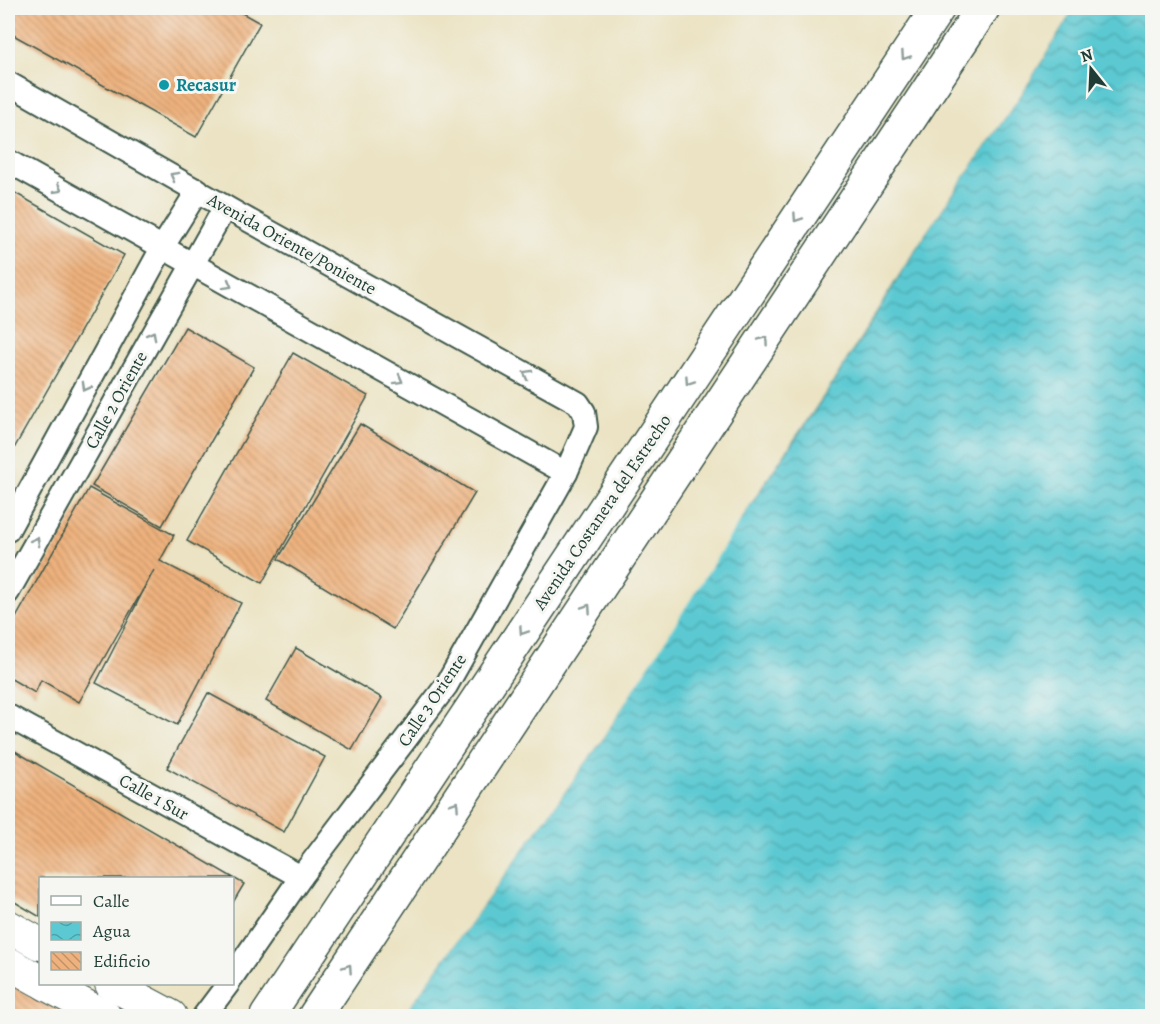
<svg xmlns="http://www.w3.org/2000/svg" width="1160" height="1024" viewBox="0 0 1160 1024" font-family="Alegreya,serif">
<defs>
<pattern id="water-waves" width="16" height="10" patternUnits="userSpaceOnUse" patternTransform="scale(1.5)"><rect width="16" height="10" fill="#5cc9d2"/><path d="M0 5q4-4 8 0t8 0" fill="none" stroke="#4ba4ab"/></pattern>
<pattern id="building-back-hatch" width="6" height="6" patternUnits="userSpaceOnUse" patternTransform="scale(1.5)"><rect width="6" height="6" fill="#efb27e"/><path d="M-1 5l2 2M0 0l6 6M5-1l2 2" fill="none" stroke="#c19268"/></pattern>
</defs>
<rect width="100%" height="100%" fill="#f6f6f2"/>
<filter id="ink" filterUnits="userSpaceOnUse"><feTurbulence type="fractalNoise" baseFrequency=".0167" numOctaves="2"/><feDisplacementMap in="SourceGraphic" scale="12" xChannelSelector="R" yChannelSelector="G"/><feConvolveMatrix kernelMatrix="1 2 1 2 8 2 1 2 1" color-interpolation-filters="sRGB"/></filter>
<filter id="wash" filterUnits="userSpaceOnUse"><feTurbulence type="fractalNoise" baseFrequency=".008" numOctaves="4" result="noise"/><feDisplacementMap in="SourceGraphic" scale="24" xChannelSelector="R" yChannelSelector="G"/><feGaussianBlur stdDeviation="1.35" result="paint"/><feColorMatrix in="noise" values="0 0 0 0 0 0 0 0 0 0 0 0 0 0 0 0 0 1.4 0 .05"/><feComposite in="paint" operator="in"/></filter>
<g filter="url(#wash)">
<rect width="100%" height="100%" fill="#ebe3c3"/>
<polygon fill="url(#water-waves)" stroke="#3e8383" stroke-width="1.5" points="1074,8 1152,8 1152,1016 403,1016 600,743 709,566 835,380 927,231 1024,90"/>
<g fill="#ebe3c3">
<polygon points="1070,8 1074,8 1024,90 927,231 854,342 924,229 1021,89"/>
<polygon points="802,423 600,743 403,1016 400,1016 597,741 707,564"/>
</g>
<g id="blocks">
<g fill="url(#building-back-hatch)">
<polygon points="8,8 233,8 260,23 196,137 8,32"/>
<polygon points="8,189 124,255 8,459"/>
<polygon points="185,327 254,367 162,526 92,486"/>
<polygon points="293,353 368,396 262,583 187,541"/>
<polygon points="360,424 475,493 393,629 278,559"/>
<polygon points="89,488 174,535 160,561 241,603 177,725 96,683 154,570 79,702 41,680 35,693 8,677 8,632"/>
<polygon points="296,648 382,698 352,750 266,701"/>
<polygon points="208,693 325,757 284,832 167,768"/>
<polygon points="8,747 244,884 232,904 232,878 40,878 40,917 8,898"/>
<polygon points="8,976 74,1016 8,1016"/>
</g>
</g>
</g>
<g filter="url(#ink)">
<use href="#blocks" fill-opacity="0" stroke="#3e5649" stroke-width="1.5"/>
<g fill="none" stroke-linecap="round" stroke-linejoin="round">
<g stroke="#3e5649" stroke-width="26">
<g id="street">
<polyline points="8,83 241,216 578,403 584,412 586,427 566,473 446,686 301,877 232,977"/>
<polyline points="8,161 566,473"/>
<polyline points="8,530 162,248 198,190"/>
<polyline points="8,592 225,207"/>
<polyline points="8,716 301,877"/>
<polyline points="204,1016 228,984"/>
</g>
</g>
<g stroke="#3e5649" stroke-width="34">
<g id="secondary">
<polyline points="8,926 40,944"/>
<polyline points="8,963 40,981"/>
<polyline points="45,984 105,1016"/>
<polyline points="111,984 171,1016"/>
</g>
</g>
<g stroke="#3e5649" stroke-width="36">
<g id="primary">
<polyline points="267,1016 938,8"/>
<polyline points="315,1016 983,8"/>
</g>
</g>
<use href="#street" stroke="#fff" stroke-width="22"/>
<use href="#secondary" stroke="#fff" stroke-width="32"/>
<use href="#primary" stroke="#fff" stroke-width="33"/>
</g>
<defs><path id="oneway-chevron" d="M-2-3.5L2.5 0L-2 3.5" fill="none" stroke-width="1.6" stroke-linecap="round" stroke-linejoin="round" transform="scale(1.5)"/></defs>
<g stroke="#8f9e9a">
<use href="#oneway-chevron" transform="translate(905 56) rotate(124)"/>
<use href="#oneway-chevron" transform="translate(174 176) rotate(-151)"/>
<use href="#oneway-chevron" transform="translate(58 189) rotate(29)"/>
<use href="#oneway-chevron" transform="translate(797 218) rotate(124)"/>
<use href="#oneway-chevron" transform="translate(228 285) rotate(29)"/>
<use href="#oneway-chevron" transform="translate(152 335) rotate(-61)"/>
<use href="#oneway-chevron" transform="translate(764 340) rotate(-56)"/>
<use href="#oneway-chevron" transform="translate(527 374) rotate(-151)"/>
<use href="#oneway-chevron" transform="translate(399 380) rotate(29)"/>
<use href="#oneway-chevron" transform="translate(689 381) rotate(124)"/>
<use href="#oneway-chevron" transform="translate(86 387) rotate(119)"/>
<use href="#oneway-chevron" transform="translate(36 541) rotate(-61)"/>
<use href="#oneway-chevron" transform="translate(587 608) rotate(-56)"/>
<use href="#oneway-chevron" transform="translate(523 631) rotate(124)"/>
<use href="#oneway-chevron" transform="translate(455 805) rotate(-56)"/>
<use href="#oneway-chevron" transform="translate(348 968) rotate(-56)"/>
</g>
</g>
<circle fill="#0f9aa8" stroke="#f6f6f2" stroke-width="2" cx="164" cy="85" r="6"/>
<g text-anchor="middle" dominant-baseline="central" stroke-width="6" stroke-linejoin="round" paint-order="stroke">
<g font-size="18" font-weight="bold" fill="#0d838f" stroke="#f6f6f2" text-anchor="start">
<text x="176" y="85">Recasur</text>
</g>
<g font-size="18" fill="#1f3d34" stroke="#f6f6f2">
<text transform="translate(292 244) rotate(29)">Avenida Oriente/Poniente</text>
<text transform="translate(116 400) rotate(-61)">Calle 2 Oriente</text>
<text transform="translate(602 512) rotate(-56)">Avenida Costanera del Estrecho</text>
<text transform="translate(432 700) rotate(-56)">Calle 3 Oriente</text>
<text transform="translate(154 797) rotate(29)">Calle 1 Sur</text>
</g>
</g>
<rect width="1160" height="1024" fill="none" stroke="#f6f6f2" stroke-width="30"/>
<rect x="39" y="877" width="195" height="108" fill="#f6f6f2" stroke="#a0aca6" stroke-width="1.5"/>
<rect x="51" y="896" width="30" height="9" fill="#ffffff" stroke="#a0aca6" stroke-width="1.5"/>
<text x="93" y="907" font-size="18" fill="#1f3d34">Calle</text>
<rect x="51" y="922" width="30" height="18" fill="url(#water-waves)" stroke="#a0aca6" stroke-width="1.5"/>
<text x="93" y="937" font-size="18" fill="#1f3d34">Agua</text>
<rect x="51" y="952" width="30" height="18" fill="url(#building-back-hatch)" stroke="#a0aca6" stroke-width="1.5"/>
<text x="93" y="967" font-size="18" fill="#1f3d34">Edificio</text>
<g transform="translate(1091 69) rotate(342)" stroke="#f6f6f2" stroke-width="4.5" paint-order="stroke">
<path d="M0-4.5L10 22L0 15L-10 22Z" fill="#1f3d34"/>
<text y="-9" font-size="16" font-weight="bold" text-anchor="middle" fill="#1f3d34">N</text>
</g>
</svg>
